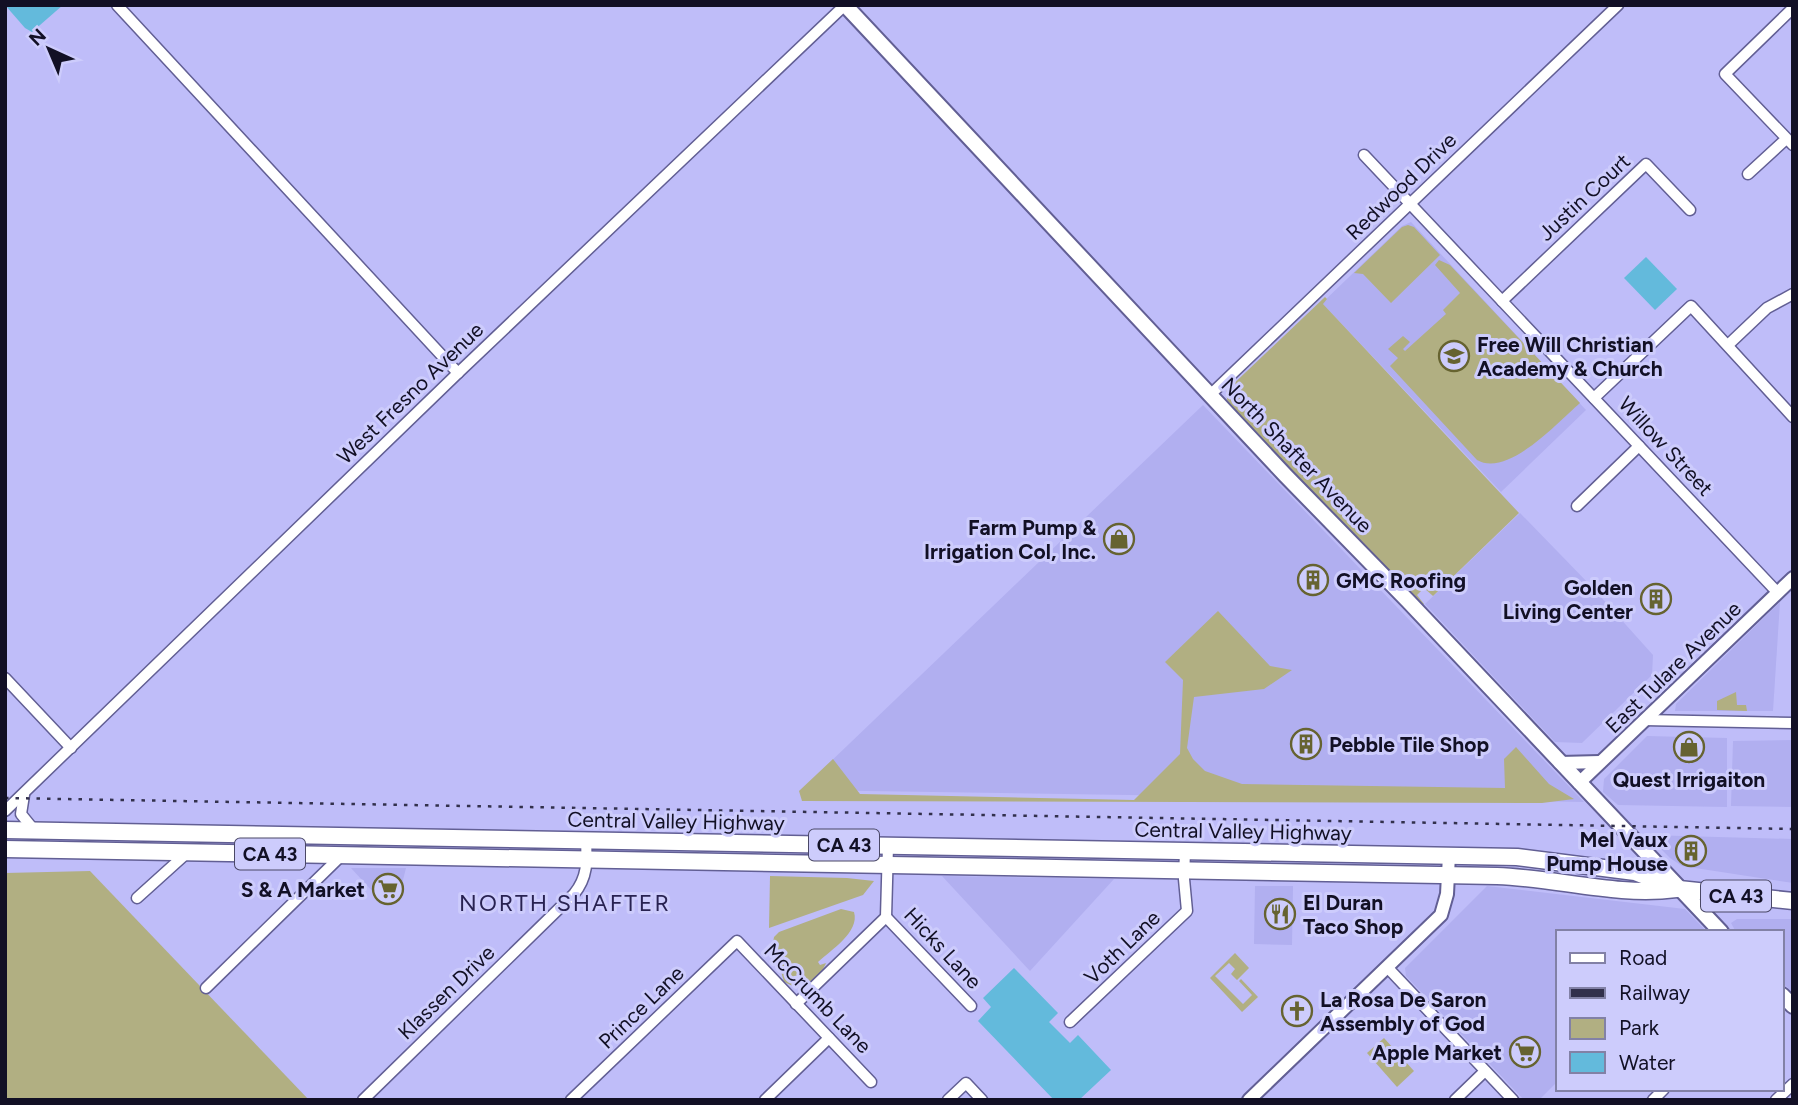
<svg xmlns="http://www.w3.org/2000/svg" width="1798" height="1105" viewBox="0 0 1798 1105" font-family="Figtree,sans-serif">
<rect width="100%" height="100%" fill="#bfbdf9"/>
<g fill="#b1aff0">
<polygon points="1411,222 1586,410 1501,492 1322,303 1402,226"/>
<polygon points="1203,405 1584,802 801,790 992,607"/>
<polygon points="1520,513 1591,586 1653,655 1652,675 1582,743 1555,742 1425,604"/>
<polygon points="1780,602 1773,711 1675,711 1676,704"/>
<polygon points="1647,736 1727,738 1727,807 1618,805 1603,792 1604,779"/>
<polygon points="1793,740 1793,807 1731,806 1733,741"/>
<polygon points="1647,835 1793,839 1793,883 1682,866 1670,858"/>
<polygon points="351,868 406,868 399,896 385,905"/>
<polygon points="942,876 1114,879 1030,971"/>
<polygon points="1255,886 1293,886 1292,945 1254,944"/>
<polygon points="1487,886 1685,909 1707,932 1558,932 1558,1081 1539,1100 1524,1100 1406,976 1405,968"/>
<polygon points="1737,919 1793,919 1793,993 1782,982 1782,932 1736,932 1731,923"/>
</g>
<g fill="#b1af82">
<polygon points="1408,225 1414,227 1440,255 1391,303 1363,274 1354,273 1402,227"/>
<path d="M 1439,260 L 1450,265 L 1580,403 C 1558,422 1508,478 1477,460 L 1390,366 L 1398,358 L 1388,349 L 1403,336 L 1410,342 L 1403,349 L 1405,351 L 1446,314 L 1443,310 L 1460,293 L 1435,265 Z"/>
<polygon points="1325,297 1327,299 1323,304 1519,513 1433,596 1424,588 1417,595 1424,604 1420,607 1228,406 1226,391"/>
<polygon points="1218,611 1270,666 1292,670 1264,689 1194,697 1187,748 1193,759 1205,771 1242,784 1505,788 1504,759 1516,747 1549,784 1574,799 1542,803 802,801 799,791 833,759 860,794 1134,800 1180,754 1183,680 1165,662"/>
<polygon points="1736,692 1737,705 1746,705 1747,711 1717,710 1717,701"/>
<polygon points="90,871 309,1100 5,1100 5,873"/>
<polygon points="770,876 847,878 874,881 863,895 769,928"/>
<path d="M 841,909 L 854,912 C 860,932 831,950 818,962 L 820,965 L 826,963 C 822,974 808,985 797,988 L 784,982 L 773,943 L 774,937 L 779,932 Z"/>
<polygon points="1235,953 1249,968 1237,980 1231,974 1235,969 1229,963 1215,976 1243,1004 1252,995 1239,981 1241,979 1258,997 1242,1012 1210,978"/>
<polygon points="1384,1038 1414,1071 1397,1087 1367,1053"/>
</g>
<g fill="#63badc">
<polygon points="5,5 63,5 32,32 25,28"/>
<polygon points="1646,257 1677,289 1655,310 1624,278"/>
<polygon points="1014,968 1058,1013 1049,1022 1070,1043 1078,1035 1111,1070 1079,1100 1054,1100 978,1021 991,1007 983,998"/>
</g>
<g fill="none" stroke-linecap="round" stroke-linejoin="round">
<g stroke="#625f94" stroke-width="13">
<g id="minor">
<polyline points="117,5 458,373"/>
<polyline points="1793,8 1725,74 1793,145"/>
<polyline points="1364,155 1778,593"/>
<polyline points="1748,174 1785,140"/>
<polyline points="1502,301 1646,164 1690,210"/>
<polyline points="1728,345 1767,308 1793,294"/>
<polyline points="1210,395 1618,5"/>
<polyline points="1594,398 1691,306 1793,417"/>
<polyline points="1577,506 1639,446"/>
<polyline points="5,678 71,748"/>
<polyline points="1644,720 1793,723"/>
<polyline points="24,795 21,814 34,830"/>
<polyline points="5,811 458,373 845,5"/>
<polyline points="137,898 188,852"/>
<polyline points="886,917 971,1006"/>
<polyline points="1387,967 1513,1100"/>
<polyline points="206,988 342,855"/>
<polyline points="796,1004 886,917 888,846"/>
<polyline points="1070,1022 1187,911 1184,879 1185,851"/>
<path d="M 363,1100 L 574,894 C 588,877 587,861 586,840"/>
<polyline points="571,1100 737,941 871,1082"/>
<polyline points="765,1100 829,1038"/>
<polyline points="948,1100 966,1083 982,1100"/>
<polyline points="1455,1100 1485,1071"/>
<polyline points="1653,1100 1664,1089"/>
<polyline points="1776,1100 1793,1084"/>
</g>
</g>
<g stroke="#625f94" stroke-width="16">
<g id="tertiary">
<polyline points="1560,763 1600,762"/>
<polyline points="1579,783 1793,578"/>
<polyline points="1249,1100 1441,915 1447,894 1449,855"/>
</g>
</g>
<g stroke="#625f94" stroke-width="18">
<g id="secondary">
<polyline points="845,5 1286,476 1409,602 1721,932"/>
<polyline points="1782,995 1793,1006"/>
</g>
</g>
<g stroke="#625f94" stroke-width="19">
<g id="primary">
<polyline points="5,830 1517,857 1635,872 1679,889 1793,901"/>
<path d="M 5,849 L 1497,876 C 1557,878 1618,897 1676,889"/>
</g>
</g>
<use href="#minor" stroke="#fff" stroke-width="10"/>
<use href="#tertiary" stroke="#fff" stroke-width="12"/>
<use href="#secondary" stroke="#fff" stroke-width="14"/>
<use href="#primary" stroke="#fff" stroke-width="16"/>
<polyline stroke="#32304c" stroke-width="2.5" stroke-dasharray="3.5 7" stroke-linecap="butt" points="5,798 1793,829"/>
</g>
<defs>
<g id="school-ring" transform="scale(1.575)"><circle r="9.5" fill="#cdccfc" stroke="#666330" stroke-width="1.5"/><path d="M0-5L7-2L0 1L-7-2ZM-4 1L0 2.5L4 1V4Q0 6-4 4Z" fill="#666330"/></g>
<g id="shop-ring" transform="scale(1.575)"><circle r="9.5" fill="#cdccfc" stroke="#666330" stroke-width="1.5"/><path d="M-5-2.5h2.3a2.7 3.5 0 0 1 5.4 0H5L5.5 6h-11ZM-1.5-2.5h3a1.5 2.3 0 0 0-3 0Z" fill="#666330"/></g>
<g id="building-ring" transform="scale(1.575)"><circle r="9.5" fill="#cdccfc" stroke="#666330" stroke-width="1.5"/><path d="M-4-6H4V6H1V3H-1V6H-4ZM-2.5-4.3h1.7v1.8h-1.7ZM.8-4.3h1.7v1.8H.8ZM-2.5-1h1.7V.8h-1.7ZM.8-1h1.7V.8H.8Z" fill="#666330"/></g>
<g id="supermarket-ring" transform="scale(1.575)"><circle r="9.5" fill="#cdccfc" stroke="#666330" stroke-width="1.5"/><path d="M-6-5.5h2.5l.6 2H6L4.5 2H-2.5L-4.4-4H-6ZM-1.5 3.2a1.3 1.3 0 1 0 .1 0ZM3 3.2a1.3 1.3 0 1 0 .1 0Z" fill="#666330"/></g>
<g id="restaurant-ring" transform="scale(1.575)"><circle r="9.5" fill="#cdccfc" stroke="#666330" stroke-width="1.5"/><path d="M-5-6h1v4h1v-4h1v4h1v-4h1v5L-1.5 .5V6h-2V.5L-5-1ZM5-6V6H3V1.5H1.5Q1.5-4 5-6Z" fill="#666330"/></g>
<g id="church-ring" transform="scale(1.575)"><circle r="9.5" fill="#cdccfc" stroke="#666330" stroke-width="1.5"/><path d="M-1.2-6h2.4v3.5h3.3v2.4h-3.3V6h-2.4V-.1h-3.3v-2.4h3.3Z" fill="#666330"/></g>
</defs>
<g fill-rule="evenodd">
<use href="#school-ring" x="1454" y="356"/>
<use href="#shop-ring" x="1119" y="539"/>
<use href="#building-ring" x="1313" y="580"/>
<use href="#building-ring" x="1656" y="599"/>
<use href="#building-ring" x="1306" y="744"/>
<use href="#shop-ring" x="1689" y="747"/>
<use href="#building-ring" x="1691" y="851"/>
<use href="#supermarket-ring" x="388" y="889"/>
<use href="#restaurant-ring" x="1280" y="914"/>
<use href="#church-ring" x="1297" y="1011"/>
<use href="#supermarket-ring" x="1525" y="1052"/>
</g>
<g text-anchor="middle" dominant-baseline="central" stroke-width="6" stroke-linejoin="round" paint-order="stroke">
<g fill="#cdccfc" stroke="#4a4866" stroke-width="2">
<rect x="809" y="829.5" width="70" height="31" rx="5"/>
<rect x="235" y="838.5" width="70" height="31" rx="5"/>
<rect x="1701" y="880.5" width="70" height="31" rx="5"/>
</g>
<g font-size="19" font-weight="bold" fill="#121025">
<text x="844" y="845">CA 43</text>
<text x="270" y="854">CA 43</text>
<text x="1736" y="896">CA 43</text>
</g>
<g font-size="21" fill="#121025" stroke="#cdccfc">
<text transform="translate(1401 186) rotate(-44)">Redwood Drive</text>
<text transform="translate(1584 197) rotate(-43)">Justin Court</text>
<text transform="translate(410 393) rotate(-44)">West Fresno Avenue</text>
<text transform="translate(1666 446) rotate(47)">Willow Street</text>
<text transform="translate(1297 455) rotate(46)">North Shafter Avenue</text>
<text transform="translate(1673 667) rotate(-44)">East Tulare Avenue</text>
<text transform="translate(676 821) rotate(1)">Central Valley Highway</text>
<text transform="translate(1243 831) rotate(1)">Central Valley Highway</text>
<text transform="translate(1122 947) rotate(-44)">Voth Lane</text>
<text transform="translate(943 948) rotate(47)">Hicks Lane</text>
<text transform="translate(446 992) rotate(-44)">Klassen Drive</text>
<text transform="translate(818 998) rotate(46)">McCrumb Lane</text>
<text transform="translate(641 1007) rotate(-44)">Prince Lane</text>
</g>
<g font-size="21" font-weight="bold" fill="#121025" stroke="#cdccfc" text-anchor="start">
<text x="1477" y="344">Free Will Christian<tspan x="1477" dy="24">Academy &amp; Church</tspan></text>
<text x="1096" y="527" text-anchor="end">Farm Pump &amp;<tspan x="1096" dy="24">Irrigation Col, Inc.</tspan></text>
<text x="1336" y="580">GMC Roofing</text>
<text x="1633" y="587" text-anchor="end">Golden<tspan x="1633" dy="24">Living Center</tspan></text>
<text x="1329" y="744">Pebble Tile Shop</text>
<text x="1689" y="779" text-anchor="middle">Quest Irrigaiton</text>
<text x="1668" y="839" text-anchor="end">Mel Vaux<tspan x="1668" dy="24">Pump House</tspan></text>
<text x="365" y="889" text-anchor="end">S &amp; A Market</text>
<text x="1303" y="902">El Duran<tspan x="1303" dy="24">Taco Shop</tspan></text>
<text x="1320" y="999">La Rosa De Saron<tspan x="1320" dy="24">Assembly of God</tspan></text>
<text x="1502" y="1052" text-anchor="end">Apple Market</text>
</g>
<g font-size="23" letter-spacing="2" fill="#282251" stroke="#cdccfc">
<text x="565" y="903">NORTH SHAFTER</text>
</g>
</g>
<rect width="1798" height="1105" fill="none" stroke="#121025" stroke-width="14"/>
<rect x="1556" y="930" width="228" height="161" fill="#cdccfc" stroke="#8281a6" stroke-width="2"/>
<rect x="1570" y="953" width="35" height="10" fill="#ffffff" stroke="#8281a6" stroke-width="2"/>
<text x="1619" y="965" font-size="21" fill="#121025">Road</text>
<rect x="1570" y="988" width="35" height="10" fill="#32304c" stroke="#8281a6" stroke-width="2"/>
<text x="1619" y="1000" font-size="21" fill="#121025">Railway</text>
<rect x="1570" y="1018" width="35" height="21" fill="#b1af82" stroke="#8281a6" stroke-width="2"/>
<text x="1619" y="1035" font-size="21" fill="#121025">Park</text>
<rect x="1570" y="1052" width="35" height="21" fill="#63badc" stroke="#8281a6" stroke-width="2"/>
<text x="1619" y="1070" font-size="21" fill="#121025">Water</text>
<g transform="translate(49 49) rotate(316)" stroke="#cdccfc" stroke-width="5" paint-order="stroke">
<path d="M0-5L12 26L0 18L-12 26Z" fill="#121025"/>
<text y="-10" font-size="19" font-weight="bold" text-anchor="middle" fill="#121025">N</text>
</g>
</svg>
